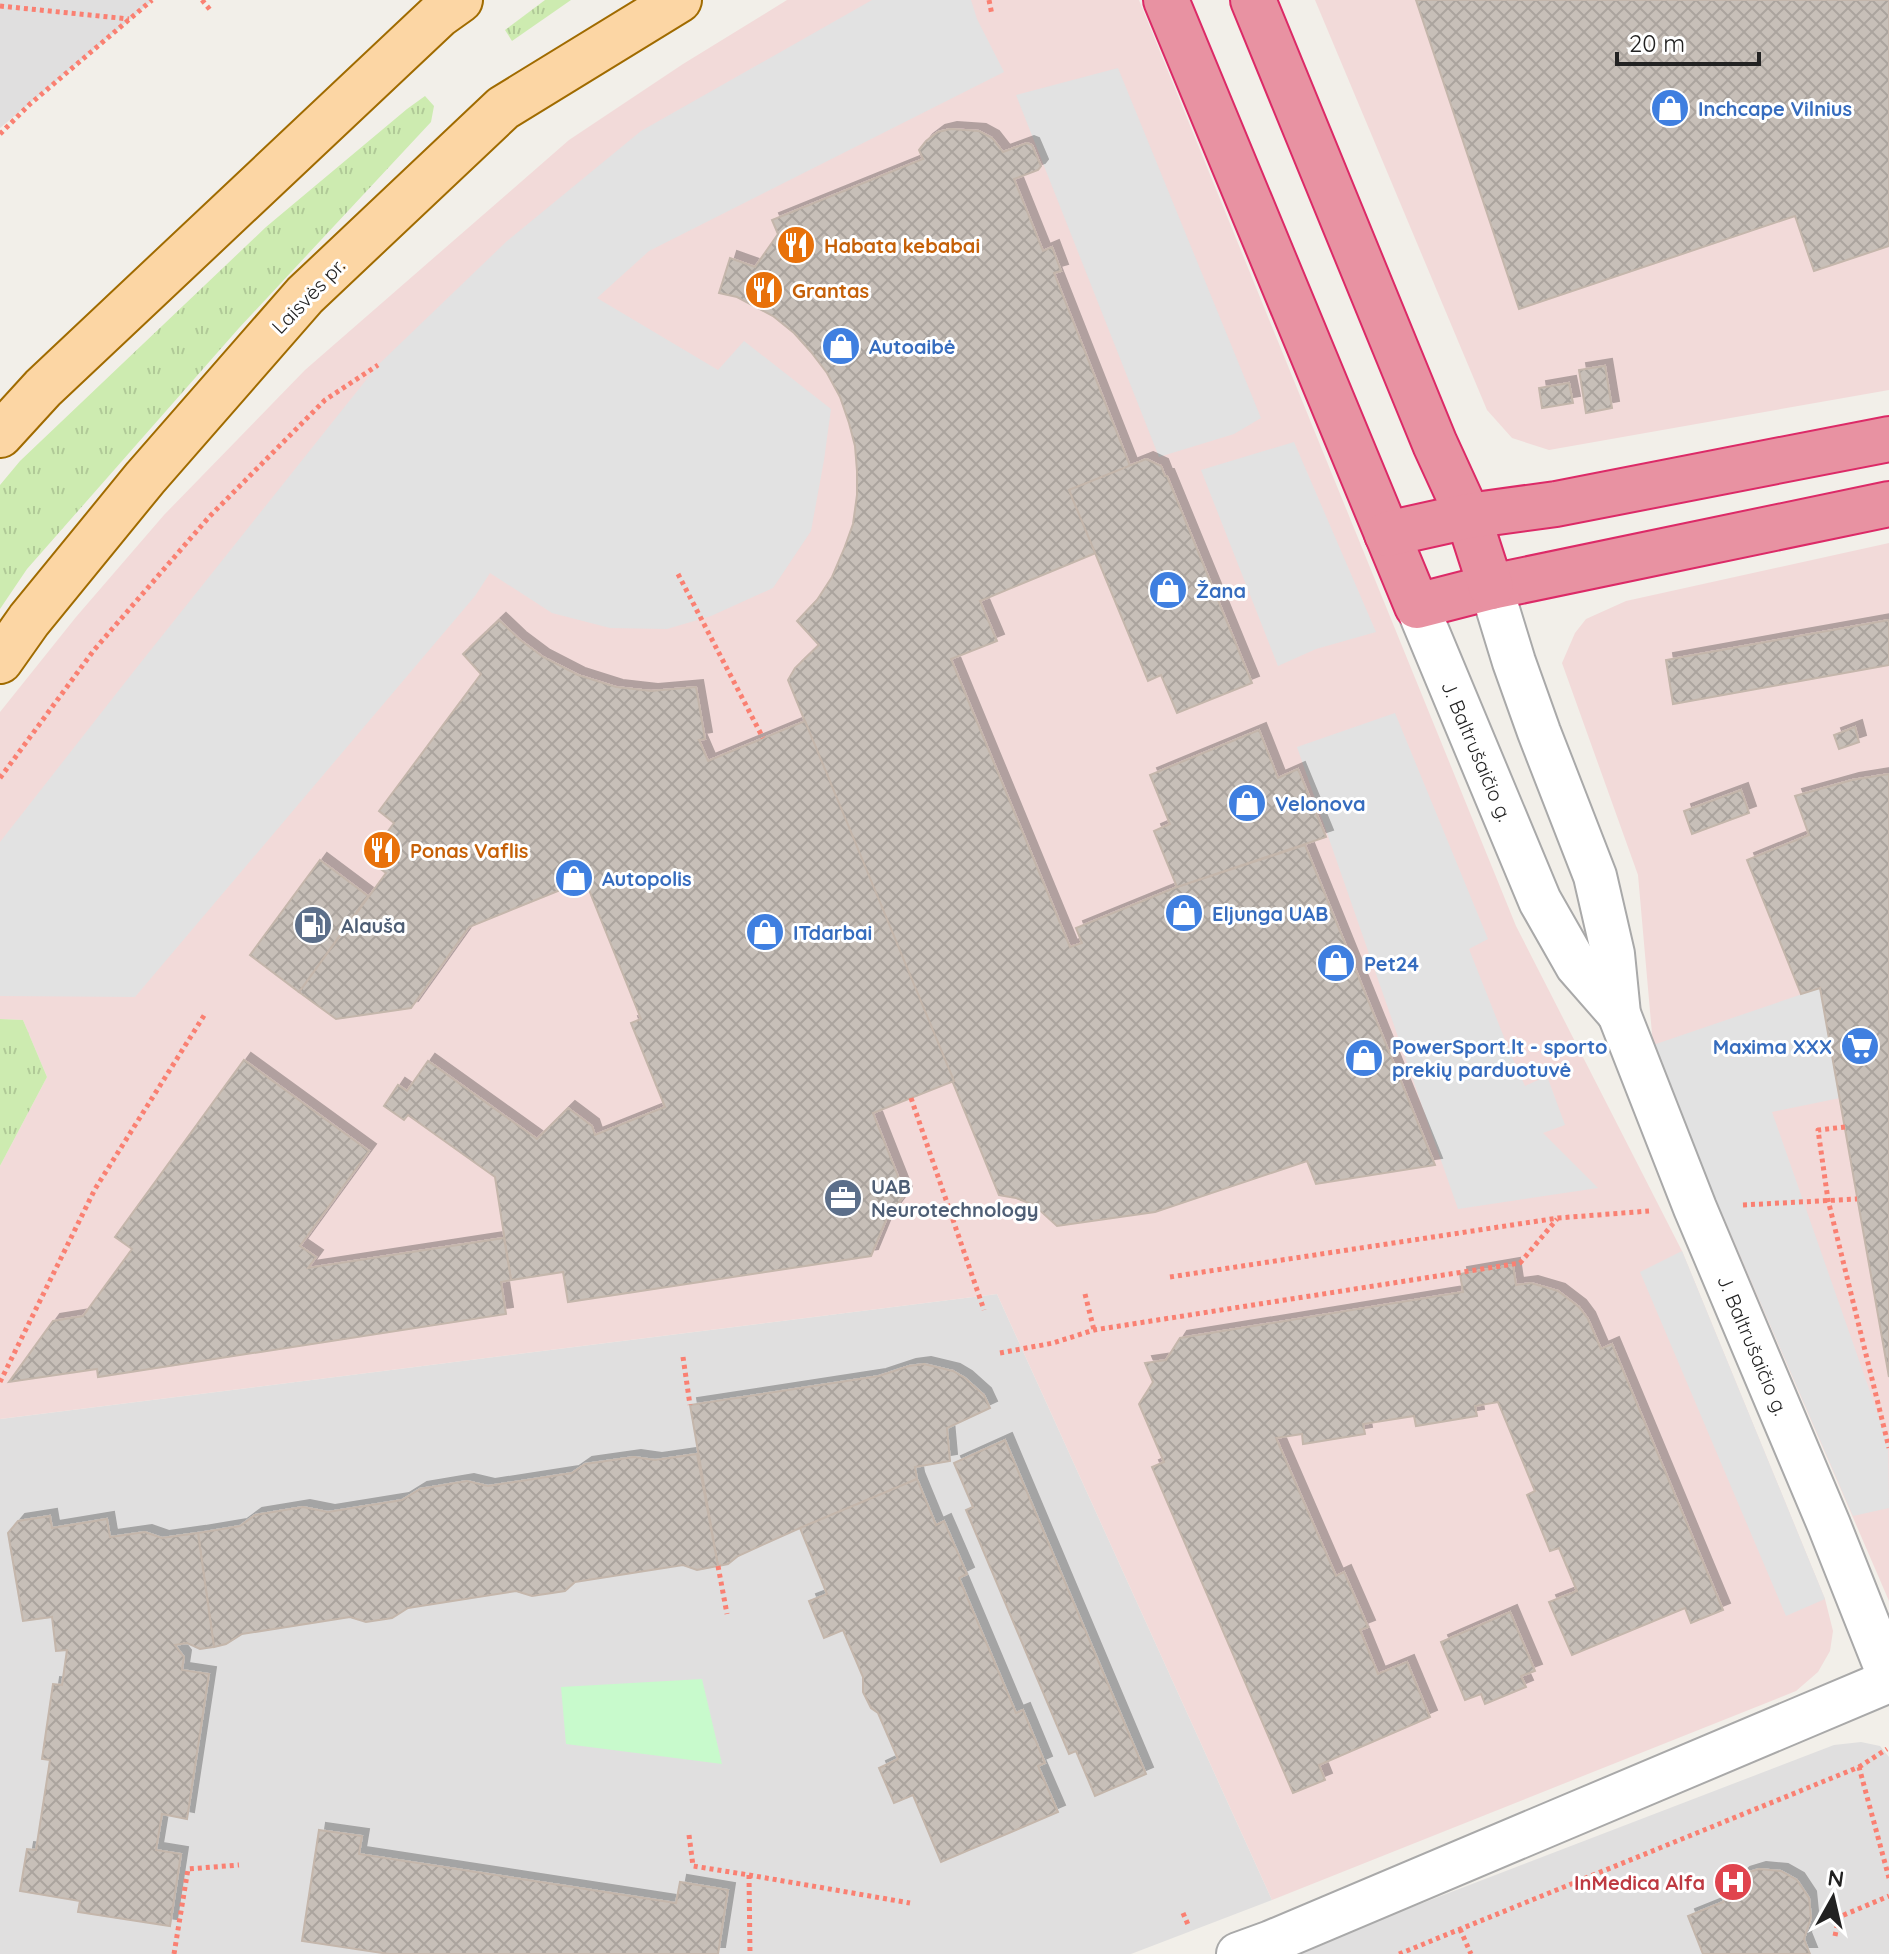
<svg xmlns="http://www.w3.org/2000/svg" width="1889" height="1954" viewBox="0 0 1889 1954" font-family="Quicksand,sans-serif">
<defs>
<pattern id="grass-tufts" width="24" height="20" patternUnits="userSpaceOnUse" patternTransform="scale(2)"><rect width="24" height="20" fill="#cdebb0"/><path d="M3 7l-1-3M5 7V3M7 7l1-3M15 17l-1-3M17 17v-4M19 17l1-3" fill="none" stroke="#b0c997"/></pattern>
<pattern id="building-cross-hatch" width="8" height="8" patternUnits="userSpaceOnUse" patternTransform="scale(2)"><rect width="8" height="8" fill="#c7bfb8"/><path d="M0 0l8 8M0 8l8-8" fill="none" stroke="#aba49e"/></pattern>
<filter id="shadow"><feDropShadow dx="7" dy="-7" stdDeviation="0" flood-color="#0004"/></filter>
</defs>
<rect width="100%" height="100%" fill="#f2efe9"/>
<g fill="#e0dfdf">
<polygon points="0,0 153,0 0,128"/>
<polygon points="997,1294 1272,1900 1131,1954 0,1954 0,1419"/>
<polygon points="1861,1742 1880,1746 1889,1757 1889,1954 1290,1954 1834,1745"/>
</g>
<g fill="#f2dad9">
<polygon points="787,0 1139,0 1516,926 1682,1251 1825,1599 1833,1631 1830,1651 1818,1672 1796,1691 1272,1900 997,1294 0,1419 0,1166 47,1077 23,1020 0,1019 0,712 76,617 164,515 305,370 569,140 683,64"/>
<polygon points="1315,0 1889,0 1889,390 1549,450 1512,438 1487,410"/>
<polygon points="1889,543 1889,1601 1685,1128 1653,1045 1638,875 1562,663 1575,633 1586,619 1626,601"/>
</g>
<g fill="url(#grass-tufts)">
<polygon points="545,0 571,0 512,41 505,30"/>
<polygon points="425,96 434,106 431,122 239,328 27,569 0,609 0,485 20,461 266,227 407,109"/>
<polygon points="0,1019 23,1020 47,1077 0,1166"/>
</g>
<polygon fill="#c8facc" points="702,1679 722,1764 566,1744 561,1687"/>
<g fill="#e2e2e2">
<polygon points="872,0 971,0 977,19 1004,72 649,251 597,298 718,370 744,341 831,409 824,460 811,531 773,588 711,616 667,629 610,628 552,613 490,573 475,596 135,997 0,996 0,842 134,671 378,365 507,241 641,131"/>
<polygon points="1118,68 1261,418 1234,434 1159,457 1016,95"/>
<polygon points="1294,442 1376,632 1316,649 1278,666 1201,470"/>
<polygon points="1395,713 1488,939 1469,949 1511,1055 1525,1086 1547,1076 1565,1125 1543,1133 1598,1188 1458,1209 1297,747"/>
<polygon points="1820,988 1840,1098 1772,1112 1888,1443 1889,1508 1853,1516 1685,1128 1653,1045"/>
<polygon points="1682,1251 1825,1599 1786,1616 1640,1272"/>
</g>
<g fill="url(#building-cross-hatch)" stroke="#c4b6ab" stroke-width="2" filter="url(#shadow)">
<polygon points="1416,0 1889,0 1889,246 1814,271 1795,216 1519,309"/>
<polygon points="950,129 979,131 992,138 1003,152 1027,143 1032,145 1041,166 1038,170 1014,179 1043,251 1052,247 1061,271 1054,273 1130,466 1069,490 1096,553 980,601 997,641 951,659 1070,947 1082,943 1076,928 1177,887 1305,845 1435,1165 1316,1184 1307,1161 1155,1212 1057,1226 1034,1205 1016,1198 999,1195 788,680 795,668 819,645 797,621 817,600 832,577 844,549 853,524 857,495 857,471 855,446 849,423 840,397 827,373 811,352 794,333 773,316 737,297 719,293 730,258 755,267 778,234 772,220 923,159 919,150 926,141 938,132"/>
<polygon points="1605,366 1612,408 1586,413 1579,370"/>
<polygon points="1569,383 1573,403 1542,408 1539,388"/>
<polygon points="1146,459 1161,466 1165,476 1167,476 1252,683 1177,713 1161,675 1148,681 1069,490"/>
<polygon points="499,620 519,639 543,657 578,675 616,687 651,691 696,687 705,739 699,740 708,761 805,721 954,1081 873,1113 905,1194 886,1220 871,1256 568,1302 563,1272 511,1280 495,1177 408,1115 404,1120 384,1106 398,1085 407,1091 428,1061 537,1139 568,1108 592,1126 595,1135 665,1107 631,1023 641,1019 585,880 469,927 411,1008 336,1019 299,992 386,873 374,864 374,850 394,823 379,811 481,674 463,654"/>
<polygon points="1889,620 1889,665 1673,704 1666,660"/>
<polygon points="1855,727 1859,742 1839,749 1834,735"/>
<polygon points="1259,730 1278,778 1298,769 1326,837 1177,887 1154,831 1170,824 1150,775"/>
<polygon points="1889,774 1889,1377 1820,988 1801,994 1747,860 1809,835 1795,796 1852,780"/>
<polygon points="1741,790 1749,813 1692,834 1684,811"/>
<polygon points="320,860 368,896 299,992 250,955"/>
<polygon points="244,1060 369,1151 300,1246 316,1257 308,1268 504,1238 511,1280 501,1282 506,1314 98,1377 97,1369 9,1382 53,1321 83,1316 132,1249 115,1237"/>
<polygon points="1513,1265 1516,1285 1531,1283 1558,1291 1579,1307 1588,1319 1601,1349 1612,1344 1723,1610 1691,1623 1685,1608 1572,1655 1549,1602 1577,1591 1559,1548 1550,1551 1527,1495 1535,1491 1498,1402 1475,1406 1477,1416 1416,1426 1414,1416 1363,1424 1365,1434 1303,1444 1302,1434 1276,1438 1336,1576 1344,1572 1368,1627 1360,1630 1378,1674 1407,1662 1430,1717 1319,1765 1325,1780 1293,1793 1152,1467 1164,1462 1139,1404 1153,1382 1145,1363 1166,1360 1180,1338 1463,1292 1460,1274"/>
<polygon points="924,1364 953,1371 965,1378 984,1395 990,1408 947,1428 950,1461 915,1467 917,1479 800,1528 738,1556 728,1564 718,1566 690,1405 879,1376 909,1366"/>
<polygon points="1005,1440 1146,1774 1095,1796 1076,1751 1069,1754 966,1510 973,1507 954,1463"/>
<polygon points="697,1454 718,1566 697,1570 683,1565 575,1582 565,1591 532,1596 516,1591 408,1608 392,1618 366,1622 350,1617 242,1634 226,1644 214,1647 198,1533 240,1526 255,1515 303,1507 328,1512 402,1500 420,1489 467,1481 488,1486 572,1473 585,1464 634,1457 655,1460"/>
<polygon points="917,1479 936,1525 944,1521 967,1574 959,1578 1016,1713 1023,1710 1045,1763 1038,1766 1058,1812 941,1862 913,1795 894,1803 879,1768 898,1759 878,1713 871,1708 863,1692 863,1677 843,1630 824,1638 809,1601 827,1594 800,1528"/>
<polygon points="50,1516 52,1528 107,1519 110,1537 145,1532 162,1538 198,1533 214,1647 200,1649 187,1643 175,1645 184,1657 182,1670 209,1674 187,1819 162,1814 156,1850 181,1854 170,1926 78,1912 80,1901 20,1891 27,1849 36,1850 50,1760 42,1759 53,1684 62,1685 67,1650 56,1651 52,1617 23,1621 8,1533 18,1521"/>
<polygon points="1510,1612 1535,1671 1521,1676 1526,1687 1485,1704 1481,1694 1465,1700 1441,1642"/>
<polygon points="319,1830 362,1836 359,1854 676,1903 680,1882 728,1890 718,1954 389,1954 302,1941"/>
<polygon points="1759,1869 1781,1871 1797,1880 1809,1898 1811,1918 1804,1939 1810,1954 1703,1954 1688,1916 1723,1902 1727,1889 1743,1874"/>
</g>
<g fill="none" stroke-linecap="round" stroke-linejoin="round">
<g stroke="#a9a9a9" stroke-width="46">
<g id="street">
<polyline points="1491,587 1514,662 1539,732 1595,876 1613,954 1619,1014 1695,1208 1829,1525 1889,1676"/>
<polyline points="1417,606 1540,901 1577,966 1619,1014"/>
<polyline points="1238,1954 1271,1942 1889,1681"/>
</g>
</g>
<g stroke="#a06b00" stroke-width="48">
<g id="primary">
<polyline points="0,435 43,388 439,15 460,0"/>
<polyline points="0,661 29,620 145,478 305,295 503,108 679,0"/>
</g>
</g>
<g stroke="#dc2a67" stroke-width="48">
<g id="highway">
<polyline points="1166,0 1417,606 1491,587 1889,504"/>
<polyline points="1253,0 1435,444 1468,516 1491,587"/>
<polyline points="1387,534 1468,516 1556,504 1889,439"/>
</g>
</g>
<g stroke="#fa8072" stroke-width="5" stroke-dasharray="4 4" stroke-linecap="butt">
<polyline points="202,0 211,11"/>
<polyline points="989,0 992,15"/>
<polyline points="0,6 129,19"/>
<polyline points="0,134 30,104 152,0"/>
<polyline points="678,574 763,738"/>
<polyline points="0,778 94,650 209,517 325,400 378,365"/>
<polyline points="911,1098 984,1310"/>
<polyline points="1845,1127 1818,1130 1828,1200 1889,1448"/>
<polyline points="1743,1205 1857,1199"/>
<polyline points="1170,1277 1558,1218 1649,1211"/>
<polyline points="1085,1294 1094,1330"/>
<polyline points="1000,1353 1053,1343 1094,1330 1520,1263 1557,1219"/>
<polyline points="683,1357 690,1405"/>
<polyline points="0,1382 95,1189 205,1014"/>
<polyline points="718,1566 727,1614"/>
<polyline points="1859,1767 1887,1749"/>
<polyline points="689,1835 693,1866 749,1875 750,1954"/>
<polyline points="749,1875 910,1903"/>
<polyline points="1183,1913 1189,1927"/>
<polyline points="1460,1929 1471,1954"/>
<polyline points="1835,1936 1839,1917 1889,1896"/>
<polyline points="174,1954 188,1869 239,1865"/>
<polyline points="1399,1954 1859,1767 1889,1878"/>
</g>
<use href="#street" stroke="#fff" stroke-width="42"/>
<use href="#primary" stroke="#fcd6a4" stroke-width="44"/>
<use href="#highway" stroke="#e892a2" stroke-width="44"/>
</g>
<defs>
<g id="shop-disc" transform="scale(2)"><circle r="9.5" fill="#3f7fe0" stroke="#fff"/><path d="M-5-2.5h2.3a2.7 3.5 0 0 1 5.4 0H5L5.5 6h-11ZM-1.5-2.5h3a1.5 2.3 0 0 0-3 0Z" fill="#fff"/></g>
<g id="restaurant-disc" transform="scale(2)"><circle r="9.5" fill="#e8710a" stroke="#fff"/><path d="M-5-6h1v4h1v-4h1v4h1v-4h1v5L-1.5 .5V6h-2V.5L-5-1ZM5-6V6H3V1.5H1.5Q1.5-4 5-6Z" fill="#fff"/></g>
<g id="fuel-disc" transform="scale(2)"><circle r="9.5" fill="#5c6f8a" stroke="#fff"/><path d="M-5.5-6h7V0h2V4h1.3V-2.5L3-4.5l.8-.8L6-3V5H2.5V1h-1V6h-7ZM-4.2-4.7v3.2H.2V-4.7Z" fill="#fff"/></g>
<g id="supermarket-disc" transform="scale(2)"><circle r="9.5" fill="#3f7fe0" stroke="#fff"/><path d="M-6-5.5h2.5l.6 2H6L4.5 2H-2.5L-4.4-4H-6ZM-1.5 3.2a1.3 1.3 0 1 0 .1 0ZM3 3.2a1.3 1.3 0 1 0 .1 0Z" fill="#fff"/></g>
<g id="office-disc" transform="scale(2)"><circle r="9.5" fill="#5c6f8a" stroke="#fff"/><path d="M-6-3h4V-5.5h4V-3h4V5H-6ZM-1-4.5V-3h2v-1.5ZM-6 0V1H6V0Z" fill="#fff"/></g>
<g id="hospital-disc" transform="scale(2)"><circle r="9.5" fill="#e0444e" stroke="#fff"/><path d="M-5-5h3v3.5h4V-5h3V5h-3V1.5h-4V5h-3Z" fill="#fff"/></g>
</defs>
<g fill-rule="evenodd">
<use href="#shop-disc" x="1670" y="108"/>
<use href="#restaurant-disc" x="796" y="245"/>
<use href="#restaurant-disc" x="764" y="290"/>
<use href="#shop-disc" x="841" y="346"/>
<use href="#shop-disc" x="1168" y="590"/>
<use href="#shop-disc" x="1247" y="803"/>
<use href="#restaurant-disc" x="382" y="850"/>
<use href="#shop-disc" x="574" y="878"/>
<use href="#shop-disc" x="1184" y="913"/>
<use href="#fuel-disc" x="313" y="925"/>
<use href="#shop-disc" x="765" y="932"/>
<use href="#shop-disc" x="1336" y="963"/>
<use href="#supermarket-disc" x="1860" y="1046"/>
<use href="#shop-disc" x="1364" y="1058"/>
<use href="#office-disc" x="843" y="1198"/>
<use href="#hospital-disc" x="1733" y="1882"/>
</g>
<g text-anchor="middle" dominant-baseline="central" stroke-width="6" stroke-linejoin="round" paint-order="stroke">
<g font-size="20" font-weight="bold" fill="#366cbe" stroke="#fff" text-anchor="start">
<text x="1698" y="108">Inchcape Vilnius</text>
<text x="869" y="346">Autoaibė</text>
<text x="1196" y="590">Žana</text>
<text x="1275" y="803">Velonova</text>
<text x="602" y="878">Autopolis</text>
<text x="1212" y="913">Eljunga UAB</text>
<text x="793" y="932">ITdarbai</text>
<text x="1364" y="963">Pet24</text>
<text x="1392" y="1046">PowerSport.lt - sporto<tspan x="1392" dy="23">prekių parduotuvė</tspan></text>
<text x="1832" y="1046" text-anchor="end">Maxima XXX</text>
</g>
<g font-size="20" font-weight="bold" fill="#c56008" stroke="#fff" text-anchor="start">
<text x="824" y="245">Habata kebabai</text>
<text x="792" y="290">Grantas</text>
<text x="410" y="850">Ponas Vaflis</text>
</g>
<g font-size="20" fill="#222" stroke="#fff">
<text transform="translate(308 296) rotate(-46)">Laisvės pr.</text>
<text transform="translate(1477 751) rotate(67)">J. Baltrušaičio g.</text>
<text transform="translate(1753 1345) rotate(67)">J. Baltrušaičio g.</text>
</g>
<g font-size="20" font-weight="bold" fill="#4e5e75" stroke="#fff" text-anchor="start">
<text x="341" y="925">Alauša</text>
<text x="871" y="1186">UAB<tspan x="871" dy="23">Neurotechnology</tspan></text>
</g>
<g font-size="20" font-weight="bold" fill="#be3a42" stroke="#fff" text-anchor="end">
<text x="1705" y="1882">InMedica Alfa</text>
</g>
</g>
<g transform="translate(1833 1898) rotate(8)" stroke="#ffffff" stroke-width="6" paint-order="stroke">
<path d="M0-6L14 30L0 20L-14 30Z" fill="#222222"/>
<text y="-12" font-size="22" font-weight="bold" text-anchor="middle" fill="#222222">N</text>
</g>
<path d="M1617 52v12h142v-12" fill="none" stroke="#222222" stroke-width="4"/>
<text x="1629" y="52" font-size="24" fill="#222222" stroke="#ffffff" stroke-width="6" paint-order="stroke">20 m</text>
</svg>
